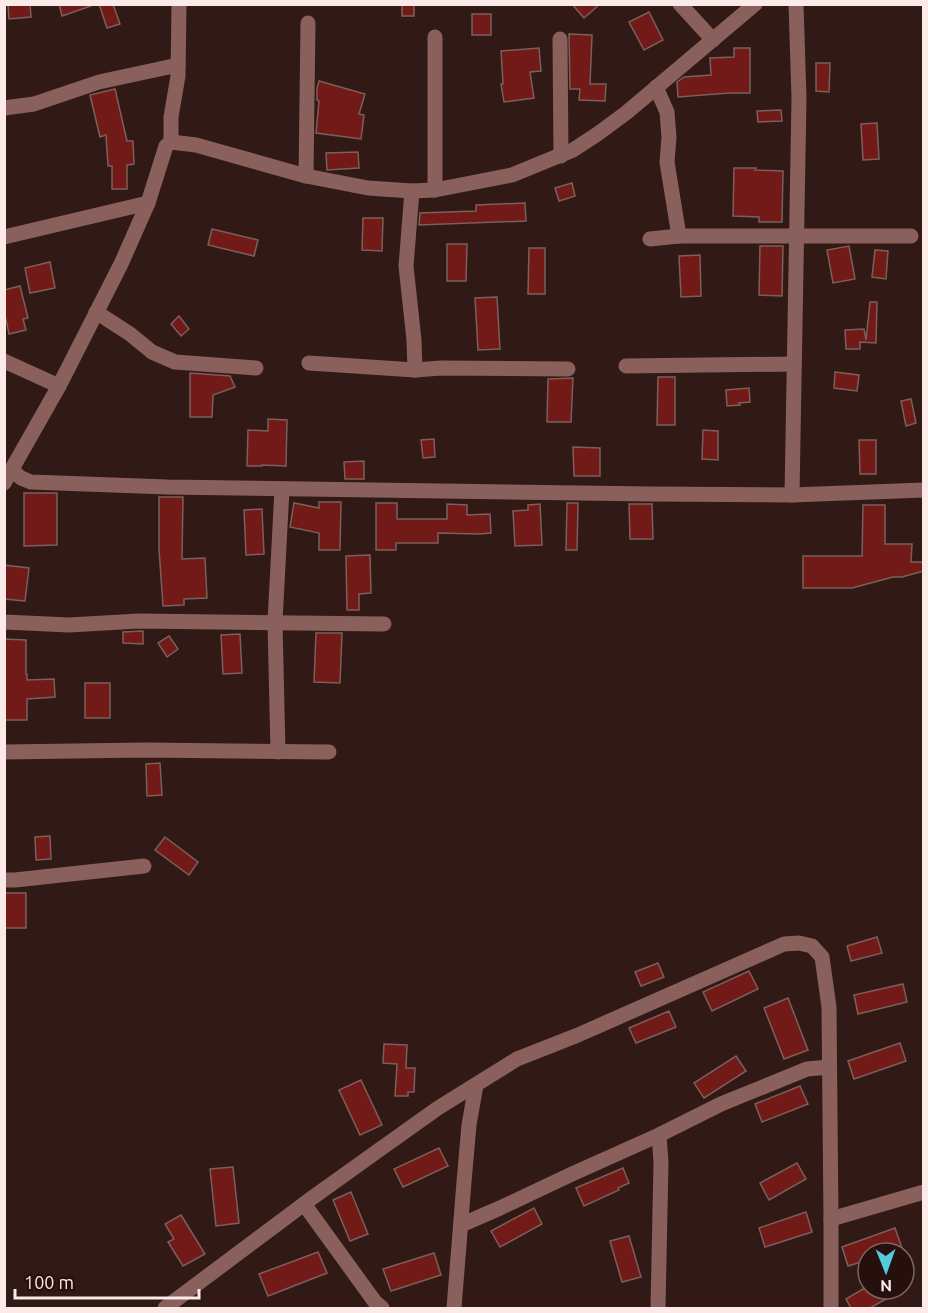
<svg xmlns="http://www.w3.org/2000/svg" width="928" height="1313" viewBox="0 0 928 1313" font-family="Ubuntu,sans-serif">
<rect width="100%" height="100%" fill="#311916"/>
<g fill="#711a17" stroke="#7c5f5b" stroke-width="1.5">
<polygon points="8,4 30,4 31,17 9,19"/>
<polygon points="59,4 91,4 91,6 62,16"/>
<polygon points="99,4 113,4 120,24 107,28"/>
<rect x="402" y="4" width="12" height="12"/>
<polygon points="572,4 600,4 584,18"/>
<polygon points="649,12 663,40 644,50 629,22"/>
<rect x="472" y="14" width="19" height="21"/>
<polygon points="569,34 592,35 590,84 606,84 605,101 579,100 580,89 570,89"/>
<polygon points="539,48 541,71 530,72 534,98 504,102 501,84 503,84 501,51"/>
<polygon points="734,48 750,48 750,93 729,93 678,97 677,82 684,77 711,75 710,58 734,57"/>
<polygon points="816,63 830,63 829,92 816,91"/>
<polygon points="319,81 365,94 359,114 364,115 361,139 316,133 319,101 317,100 317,88"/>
<polygon points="115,89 127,141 133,141 134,164 127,165 127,189 112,189 112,166 108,166 106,135 100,137 90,95"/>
<polygon points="781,110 782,121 758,122 757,111"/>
<polygon points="877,123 879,159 863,160 861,124"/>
<polygon points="358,152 359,168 327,170 326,153"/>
<polygon points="734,168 756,168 755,170 783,171 782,222 759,222 759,217 733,216"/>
<polygon points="572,183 575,196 559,201 555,188"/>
<polygon points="525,203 526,221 419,225 420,213 476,211 476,205"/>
<polygon points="363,218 383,218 382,251 362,250"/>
<polygon points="212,229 258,240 254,256 208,245"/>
<polygon points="447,244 467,244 466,281 447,281"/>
<polygon points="760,246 783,246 782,296 759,295"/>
<polygon points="849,246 855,279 833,283 827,250"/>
<polygon points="529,248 545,248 545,294 528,294"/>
<polygon points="875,250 888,251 886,279 872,277"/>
<polygon points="700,255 701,296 681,297 679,256"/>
<polygon points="50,262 55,288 30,293 25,268"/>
<polygon points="20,286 28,318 23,319 26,330 9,334 4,310 4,290"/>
<polygon points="497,297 500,349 478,350 475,298"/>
<polygon points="870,302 877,302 876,343 860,342 860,349 846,349 845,330 864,329 866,340"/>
<polygon points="179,316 189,329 181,336 171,324"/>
<polygon points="835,372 859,375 857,391 834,388"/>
<polygon points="190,373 230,376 235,387 213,395 212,417 190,417"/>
<polygon points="658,377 675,377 675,425 657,425"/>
<polygon points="573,378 571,422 547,422 548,379"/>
<polygon points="749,388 750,402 739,403 740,405 727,406 726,390"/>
<polygon points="911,399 916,423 906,426 901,401"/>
<polygon points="268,419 287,420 286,466 262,465 262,466 247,466 248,430 268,431"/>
<polygon points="703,430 718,431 718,460 702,459"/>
<polygon points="434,439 435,457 423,458 421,440"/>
<polygon points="859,440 876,440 876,474 860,474"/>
<polygon points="573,447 600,448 600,476 574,476"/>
<polygon points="364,461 364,479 345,479 344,462"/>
<polygon points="24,493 57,493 57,545 24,546"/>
<polygon points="159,497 183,497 182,559 205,558 207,598 184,599 184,605 163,606 159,549"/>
<polygon points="319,502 341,502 340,550 319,550 319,533 290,527 294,503 319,508"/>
<polygon points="376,503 397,503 397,519 447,519 447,504 467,505 467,515 490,514 491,533 479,534 438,533 438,543 396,543 396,550 376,550"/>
<polygon points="567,503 578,503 577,550 566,550"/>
<polygon points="540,504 542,545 515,546 513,511 528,510 528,505"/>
<polygon points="629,504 652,504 653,539 630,539"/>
<polygon points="863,505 885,505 885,544 912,544 911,562 924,562 924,571 902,577 893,577 852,588 803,588 803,556 862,556"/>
<polygon points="262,509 264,554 246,555 244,510"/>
<polygon points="370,555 371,593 359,594 359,610 347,610 346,556"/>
<polygon points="4,565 29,568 25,601 4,599"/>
<polygon points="143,631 143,644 123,643 123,632"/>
<polygon points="316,633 342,633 340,683 314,682"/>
<polygon points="240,634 242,673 223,674 221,635"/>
<polygon points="169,636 178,649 167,657 158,643"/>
<polygon points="4,639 26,640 26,674 27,674 27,680 54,679 55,697 27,699 27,720 4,720"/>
<rect x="85" y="683" width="25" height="35"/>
<polygon points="160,763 162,795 147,796 146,764"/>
<polygon points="50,836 51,859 36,860 35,837"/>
<polygon points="165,837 198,862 189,875 155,850"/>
<rect x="4" y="893" width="22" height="35"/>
<polygon points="877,937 882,953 851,961 847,946"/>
<polygon points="658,963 664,977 641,986 635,972"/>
<polygon points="749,971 758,989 712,1011 703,992"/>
<polygon points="903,984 907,1002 858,1014 854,995"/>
<polygon points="788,998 808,1050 784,1059 764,1008"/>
<polygon points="669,1011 676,1027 636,1043 629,1028"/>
<polygon points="900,1043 906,1061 854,1079 848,1061"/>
<polygon points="384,1044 407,1045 406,1068 415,1068 414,1092 408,1092 408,1096 395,1096 397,1064 383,1063"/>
<polygon points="736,1056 746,1071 704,1098 694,1083"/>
<polygon points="361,1080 382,1125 360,1135 339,1090"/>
<polygon points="800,1086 808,1104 762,1122 755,1104"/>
<polygon points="439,1148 448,1166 403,1187 394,1169"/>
<polygon points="797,1163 806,1179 769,1200 760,1183"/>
<polygon points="233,1167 239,1223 216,1226 210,1169"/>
<polygon points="623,1168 629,1183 618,1188 619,1190 584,1206 576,1188"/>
<polygon points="351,1192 368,1234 350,1241 333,1200"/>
<polygon points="534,1208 542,1224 500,1247 491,1231"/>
<polygon points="806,1212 812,1232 765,1247 759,1228"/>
<polygon points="181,1215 205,1254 183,1266 168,1242 174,1239 165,1224"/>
<polygon points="895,1228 902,1248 887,1253 868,1253 868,1260 848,1266 842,1247"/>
<polygon points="629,1236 641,1277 622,1282 610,1241"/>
<polygon points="318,1252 327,1273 268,1296 259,1274"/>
<polygon points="434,1253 441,1275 391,1291 383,1269"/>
<polygon points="863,1289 904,1289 870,1308 851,1308 846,1299"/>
</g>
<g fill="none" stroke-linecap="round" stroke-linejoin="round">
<g stroke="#89605b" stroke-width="15">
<polyline points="680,4 713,40"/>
<polyline points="435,37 435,190"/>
<polyline points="560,39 561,156"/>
<polyline points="656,87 667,112 669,137 667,162 679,236"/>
<polyline points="4,108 34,104 99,82 178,65"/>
<polyline points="171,142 171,117 178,76 179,4"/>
<polyline points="306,176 308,23"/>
<polyline points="4,237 148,203"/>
<polyline points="650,239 679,236 911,236"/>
<polyline points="96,312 130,334 152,352 175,362 256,368"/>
<polyline points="4,361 59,386"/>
<polyline points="309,363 415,370 414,340 406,266 412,191"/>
<polyline points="626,366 794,364"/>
<polyline points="415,370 441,368 568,369"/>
<polyline points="12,470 21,478 31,482 167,487 650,494 792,495 924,490"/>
<polyline points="4,483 59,386 121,264 148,203 166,146 171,142 196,145 306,176 368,188 412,191 435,190 512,175 573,150 596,135 626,113 755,4"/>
<polyline points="792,495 799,98 796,4"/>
<polyline points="4,622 69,625 139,621 384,624"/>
<polyline points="4,752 145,750 329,752"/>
<polyline points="278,752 275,622 282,489"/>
<polyline points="4,880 15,880 144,866"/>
<polyline points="304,1204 375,1302 382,1308"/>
<polyline points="831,1219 924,1192"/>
<polyline points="461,1225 500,1208 572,1174 659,1135 721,1104 807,1069 829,1067"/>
<polyline points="165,1308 312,1198 372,1155 438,1108 517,1059 578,1035 784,944 799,943 812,946 822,957 829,1007 831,1219 831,1308"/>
<polyline points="454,1308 464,1182 469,1125 476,1085"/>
<polyline points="658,1308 661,1162 659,1135"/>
</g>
</g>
<rect width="928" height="1313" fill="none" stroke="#fbeae7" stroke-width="12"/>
<g transform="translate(886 1271) rotate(179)"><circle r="28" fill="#26100d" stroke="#7b6764" stroke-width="1.5"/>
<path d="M0-4.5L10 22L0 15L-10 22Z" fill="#53cbda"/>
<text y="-9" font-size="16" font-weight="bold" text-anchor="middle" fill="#fbeae7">N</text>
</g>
<path d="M15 1289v9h184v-9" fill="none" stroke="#fbeae7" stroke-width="3"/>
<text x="24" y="1289" font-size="18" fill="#fbeae7" stroke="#26100d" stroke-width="4.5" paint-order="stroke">100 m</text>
</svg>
